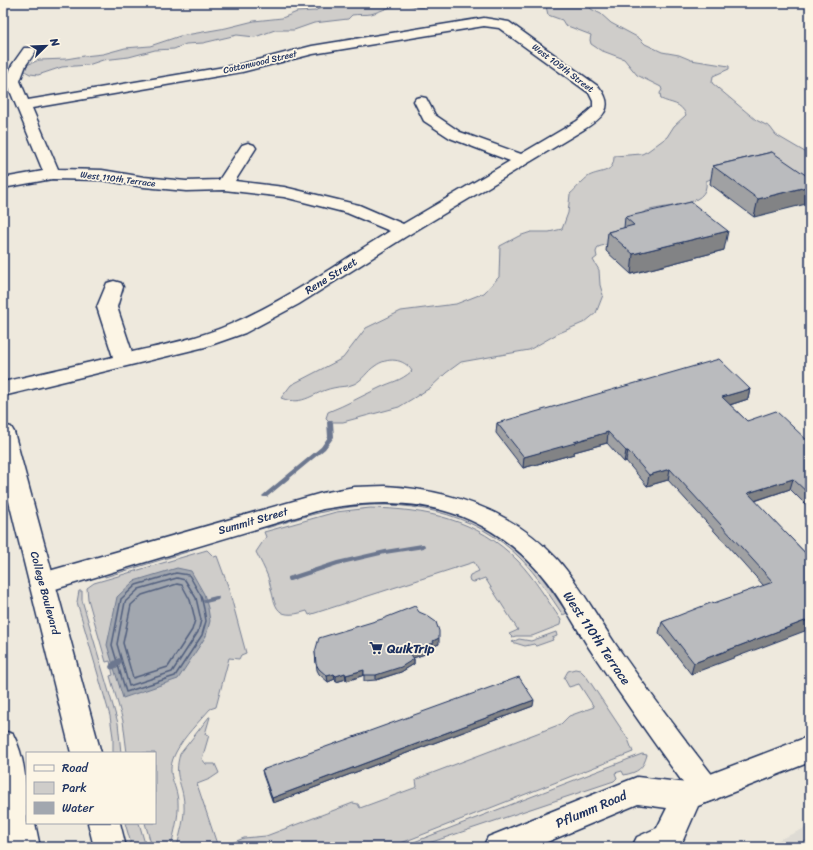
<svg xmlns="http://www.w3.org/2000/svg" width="813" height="850" viewBox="0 0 813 850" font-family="Sriracha,sans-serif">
<rect width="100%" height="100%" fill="#eee9dd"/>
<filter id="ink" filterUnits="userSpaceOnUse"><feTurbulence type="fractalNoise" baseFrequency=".025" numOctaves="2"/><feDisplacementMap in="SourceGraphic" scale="8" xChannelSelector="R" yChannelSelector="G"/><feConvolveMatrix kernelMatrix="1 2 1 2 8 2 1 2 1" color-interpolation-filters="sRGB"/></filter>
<g filter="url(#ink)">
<polygon fill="#dedbd4" points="810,826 810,847 762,847"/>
<g fill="#cfcdca" stroke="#757e94">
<path d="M 350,3 L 426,3 L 428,5 C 419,11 414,4 404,4 C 392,5 382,11 371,14 C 365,15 358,14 352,15 L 348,19 L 314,23 L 294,30 L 275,30 L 255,37 L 237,35 L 203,43 L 186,44 L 174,49 L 155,50 L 129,57 L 103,60 L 88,65 L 62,67 L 38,75 L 30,74 L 23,70 L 29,64 L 39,60 L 66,59 L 84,56 L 103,54 L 125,48 L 150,46 L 180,36 L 226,28 L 254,21 L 282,18 L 297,12 L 315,11 L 325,5 Z"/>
<path d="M 536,3 L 587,3 L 591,9 L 601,14 L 611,23 L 639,38 L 645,44 L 662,52 L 679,55 L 691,60 L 729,66 L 729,69 L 713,76 L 712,83 L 756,120 L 770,127 L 776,135 L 810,155 L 810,186 L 717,176 L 706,181 C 710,209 662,204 644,212 C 631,219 625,237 613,242 C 609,245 603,245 598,247 L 596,252 L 597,257 L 593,260 L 599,270 L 600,285 L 603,295 L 596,313 L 585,322 L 557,334 L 529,350 L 461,362 L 446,373 L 430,388 L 399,407 L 343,422 L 330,422 L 326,418 L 328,412 C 346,405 362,396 379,388 C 393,381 399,382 412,371 C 404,358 387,357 375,366 C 367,371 363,380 354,384 C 348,387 340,386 333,388 C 313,392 304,407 281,398 L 291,385 L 343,358 L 366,328 L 401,311 L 456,304 L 484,293 L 499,277 L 500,246 L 519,236 L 531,232 L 549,232 L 562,229 L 568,213 L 570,194 C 576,189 583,180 589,176 C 601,170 614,174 614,156 L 642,154 L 648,151 L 667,137 L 674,126 L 686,115 C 681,102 671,104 661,99 L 660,93 L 662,90 L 661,87 L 637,75 L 624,59 L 600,50 L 591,44 L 590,40 L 591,35 L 565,25 L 562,20 L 548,15 L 546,6 Z"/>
<path d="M 402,502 C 451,511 495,523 529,562 C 543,577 555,596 567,613 L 563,615 C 550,596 537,575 521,559 C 475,511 401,497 338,509 C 314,513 290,521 267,528 L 266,525 L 341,505 Z"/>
<path d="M 370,508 C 426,509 477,519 518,561 C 535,579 547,600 561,620 L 560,625 L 532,636 L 516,636 L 512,637 L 509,634 L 518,630 L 485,578 L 474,582 L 470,581 L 469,578 L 470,575 L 479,571 L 474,562 L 309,615 L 307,611 C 272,622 276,604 268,577 C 265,569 260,560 256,552 L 266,537 L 264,532 L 336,512 Z"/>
<polygon points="189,547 190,551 105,577 104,574"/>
<path d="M 207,550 L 214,557 L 217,556 L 228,586 L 246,653 L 241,655 L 239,659 L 229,658 L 216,707 L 210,709 C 199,722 184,736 176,752 C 164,775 177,782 178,802 C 179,817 174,832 171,847 L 152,847 L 145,823 L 155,823 L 155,753 L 127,753 L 123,721 L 110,676 L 113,675 L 110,661 L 106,662 L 88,599 L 87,588 L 94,583 Z"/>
<polygon points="79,591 82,591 82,600 118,723 121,753 113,753 113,737 110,716 77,602"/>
<polygon points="556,632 557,636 552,638 553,640 536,646 534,644 525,646 512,642 519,639 531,641"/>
<polygon points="575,669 580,670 586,676 628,739 633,752 391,847 222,847 244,838 266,836 353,803 358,804 360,808 417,787 416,780 422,777 561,724 569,716 594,707 579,684 569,687 564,678 568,671"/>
<path d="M 209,717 L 210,717 L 205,734 L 209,735 L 202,759 L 206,764 L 215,764 L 219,773 L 210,779 L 197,784 L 218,847 L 177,847 C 180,833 185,818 184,804 C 183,783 173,778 180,754 Z"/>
<path d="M 642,754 L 647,755 C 643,769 638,772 624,775 L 622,771 L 615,773 L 617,778 L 614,781 L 435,841 L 416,846 L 414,842 Z"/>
<polygon points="125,823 139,823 146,847 132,847"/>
</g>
<polygon fill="#a2a7af" stroke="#6c778f" points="177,568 191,571 204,594 208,608 210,621 206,636 178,679 123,698 107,645 117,597 134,581"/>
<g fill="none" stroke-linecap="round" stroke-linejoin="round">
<g stroke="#515f7e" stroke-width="1.5">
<polygon points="176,573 189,575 201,596 204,609 206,621 202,635 175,676 126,692 112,645 121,599 136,585"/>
<polygon points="177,578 185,580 196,598 201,620 198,632 172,672 129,686 117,644 125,602 139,589"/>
<polygon points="177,584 182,585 190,600 193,611 195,620 192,630 168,667 133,678 123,643 131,605 142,595"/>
</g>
<g fill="#6c778f" fill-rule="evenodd">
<polygon points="330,420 333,422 334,437 325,449 267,497 263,497 262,496 263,495 321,447 328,437 327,422"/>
<polygon points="422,544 424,544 425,546 424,548 385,554 338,565 290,581 288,581 287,579 288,577 337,561 385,550"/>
<polygon points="216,596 218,596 219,598 218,600 206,603 204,603 203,601 204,599"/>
<path d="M 119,658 L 121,659 L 122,661 C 120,665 115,671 110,669 L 109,667 C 110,663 115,660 119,658 Z"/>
</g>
<g stroke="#1b2f5e" stroke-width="3">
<g id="minor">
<path d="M 484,18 L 509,22 L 599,87 C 616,108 602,118 583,130 L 405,237 L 299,304 L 245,333 L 205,347 L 3,396 L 3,382 L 113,357 L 97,307 L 107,283 L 114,281 L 121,283 L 123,287 L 117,307 L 132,352 C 165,345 199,338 231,324 C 287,300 338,263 390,231 L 347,213 L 284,197 L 224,190 L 186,191 L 144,187 L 102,180 L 52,179 L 3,188 L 3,178 L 43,171 L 6,81 L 12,65 L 24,48 L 34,48 L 36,51 L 26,65 L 20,81 L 28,100 L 242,64 L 312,46 ZM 484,26 L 499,28 L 589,93 L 593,101 L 593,107 L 577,121 L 521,154 L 460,132 L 435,115 L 426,98 L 421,97 L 416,98 L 414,101 L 424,121 L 450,138 L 510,161 L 403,224 L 359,205 L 284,187 L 235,181 L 256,148 L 254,145 L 248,143 L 242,145 L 219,180 L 186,181 L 144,177 L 102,170 L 58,169 L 32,108 L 242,72 L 313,54 Z"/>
<path d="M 385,486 C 451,490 512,510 558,560 C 580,585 597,617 616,645 C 648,691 682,736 717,781 L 721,790 L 717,799 L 706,803 L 695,799 C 660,752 626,703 593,654 C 575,627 561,597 540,573 C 480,505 408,494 323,509 L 42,593 L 33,590 L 29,583 L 33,576 L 42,573 L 322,493 L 354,487 Z"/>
</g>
</g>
<g stroke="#1b2f5e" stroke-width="3">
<g id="major">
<polygon points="3,425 11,427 14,432 101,753 71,753 3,477"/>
<path d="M 3,731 L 13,734 C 27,761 27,793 27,823 L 35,823 L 40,847 L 8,847 L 3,820 Z"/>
<polygon points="810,736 810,762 698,806 680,847 632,847 637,837 657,828 667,808 638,804 535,847 483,847 488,837 637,777 687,783"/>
<polygon points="88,823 120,823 126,847 94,847"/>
</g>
</g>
<use href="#minor" fill="#fcf5e5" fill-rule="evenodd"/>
<use href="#major" fill="#fcf5e5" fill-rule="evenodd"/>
</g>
<g fill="#a0a1a3" stroke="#1b2f5e">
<polygon points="772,152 754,217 710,184 713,166"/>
<polygon points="625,217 724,250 631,274 606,251 608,232 624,228"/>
<polygon points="750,389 748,399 730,405 747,421 810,443 810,509 790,489 755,501 810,558 691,674 659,633 662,622 764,586 668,480 647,486 626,461 624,462 607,443 574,452 574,454 523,468 496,433 497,423"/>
<polygon points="439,644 434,646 434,648 425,651 425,654 413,658 414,659 414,664 401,672 376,680 364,681 364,675 347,681 346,679 336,682 335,679 328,682 319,674 317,670 315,652"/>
<polygon points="533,706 273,803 263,775 262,770"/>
</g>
<g fill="#828385" stroke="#1b2f5e">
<polygon points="810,186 810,203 754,217 758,199"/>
<polygon points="728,231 724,250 631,274 633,254"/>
<polygon points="750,389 748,399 720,408 722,397"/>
<polygon points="608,432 607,443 574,452 574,454 523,468 524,457"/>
<polygon points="626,451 628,451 626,461 624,462"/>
<polygon points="670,469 668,480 647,486 649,475"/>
<polygon points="793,479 790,489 745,504 748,493"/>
<polygon points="810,619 810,629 691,674 694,663"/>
<polygon points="439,638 439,644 434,646 434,648 425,651 425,654 410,659 410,653 433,641"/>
<polygon points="414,659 414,664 401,672 376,680 376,675"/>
<polygon points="364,670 364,675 347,681 346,675"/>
<polygon points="345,673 346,679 336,682 336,676"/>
<polygon points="334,674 335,679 328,682 327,676"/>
<polygon points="534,700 533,706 273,803 272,798"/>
</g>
<g fill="#babbbe" stroke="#1b2f5e">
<polygon points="772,152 810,178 810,186 758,199 713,166"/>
<polygon points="691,202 728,231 633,254 608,232 634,225 625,217"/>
<polygon points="719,359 750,389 722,397 747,421 776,411 810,443 810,495 793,479 748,493 810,558 810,619 694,663 662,622 713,602 714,603 773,582 670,469 649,475 628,451 626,451 608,432 574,442 575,443 524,457 497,423"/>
<polygon points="415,606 419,612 426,615 436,622 439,631 439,638 433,641 434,643 424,646 425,648 410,653 414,659 401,667 376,675 364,675 364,670 346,675 345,673 336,676 334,674 327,676 319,669 316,664 315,652 319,638 382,619"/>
<polygon points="519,677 534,700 272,798 262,770"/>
</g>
</g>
<defs>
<g id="supermarket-bare" transform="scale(1.08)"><path d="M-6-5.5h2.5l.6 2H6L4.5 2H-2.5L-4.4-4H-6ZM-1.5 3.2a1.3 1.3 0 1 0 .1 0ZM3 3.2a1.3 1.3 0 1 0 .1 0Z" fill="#1b2f5e" stroke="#fcf5e5" stroke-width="2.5" paint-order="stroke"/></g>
</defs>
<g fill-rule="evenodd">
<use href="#supermarket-bare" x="376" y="648"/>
</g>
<g text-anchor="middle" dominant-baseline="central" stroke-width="3.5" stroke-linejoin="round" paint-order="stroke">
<g font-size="9" fill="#1b2f5e" stroke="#fcf5e5">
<text transform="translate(260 62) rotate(-13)">Cottonwood Street</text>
<text transform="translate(563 68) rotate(37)">West 109th Street</text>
<text transform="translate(118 179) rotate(7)">West 110th Terrace</text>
</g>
<g font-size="11" fill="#1b2f5e" stroke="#fcf5e5">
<text transform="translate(331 276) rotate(-32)">Rene Street</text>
<text transform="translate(253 521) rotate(-16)">Summit Street</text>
<text transform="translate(45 593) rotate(75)">College Boulevard</text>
</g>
<g font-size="13" fill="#1b2f5e" stroke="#fcf5e5">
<text transform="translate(597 638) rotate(56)">West 110th Terrace</text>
<text transform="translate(591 809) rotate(-23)">Pflumm Road</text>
</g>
<g font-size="13" font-weight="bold" fill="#1b2f5e" stroke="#fcf5e5" text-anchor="start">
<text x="387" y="648">QuikTrip</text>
</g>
</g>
<rect width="813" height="850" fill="none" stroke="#fcf5e5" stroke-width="16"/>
<rect x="8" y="8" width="797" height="834" fill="none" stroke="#1b2f5e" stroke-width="1.5" filter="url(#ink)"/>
<rect x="26" y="752" width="130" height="72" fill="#fcf5e5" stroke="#a2a6af"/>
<rect x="34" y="765" width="20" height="6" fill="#fcf5e5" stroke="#a2a6af"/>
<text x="62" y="772" font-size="12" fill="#1b2f5e">Road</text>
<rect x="34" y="782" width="20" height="12" fill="#cfcdca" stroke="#a2a6af"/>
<text x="62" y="792" font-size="12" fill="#1b2f5e">Park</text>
<rect x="34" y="802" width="20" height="12" fill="#a2a7af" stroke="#a2a6af"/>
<text x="62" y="812" font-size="12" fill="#1b2f5e">Water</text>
<g transform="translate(46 46) rotate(67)" stroke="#fcf5e5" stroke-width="3" paint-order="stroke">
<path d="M0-3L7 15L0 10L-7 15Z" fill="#1b2f5e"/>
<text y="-6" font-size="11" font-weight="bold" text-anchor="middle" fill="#1b2f5e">N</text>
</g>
</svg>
